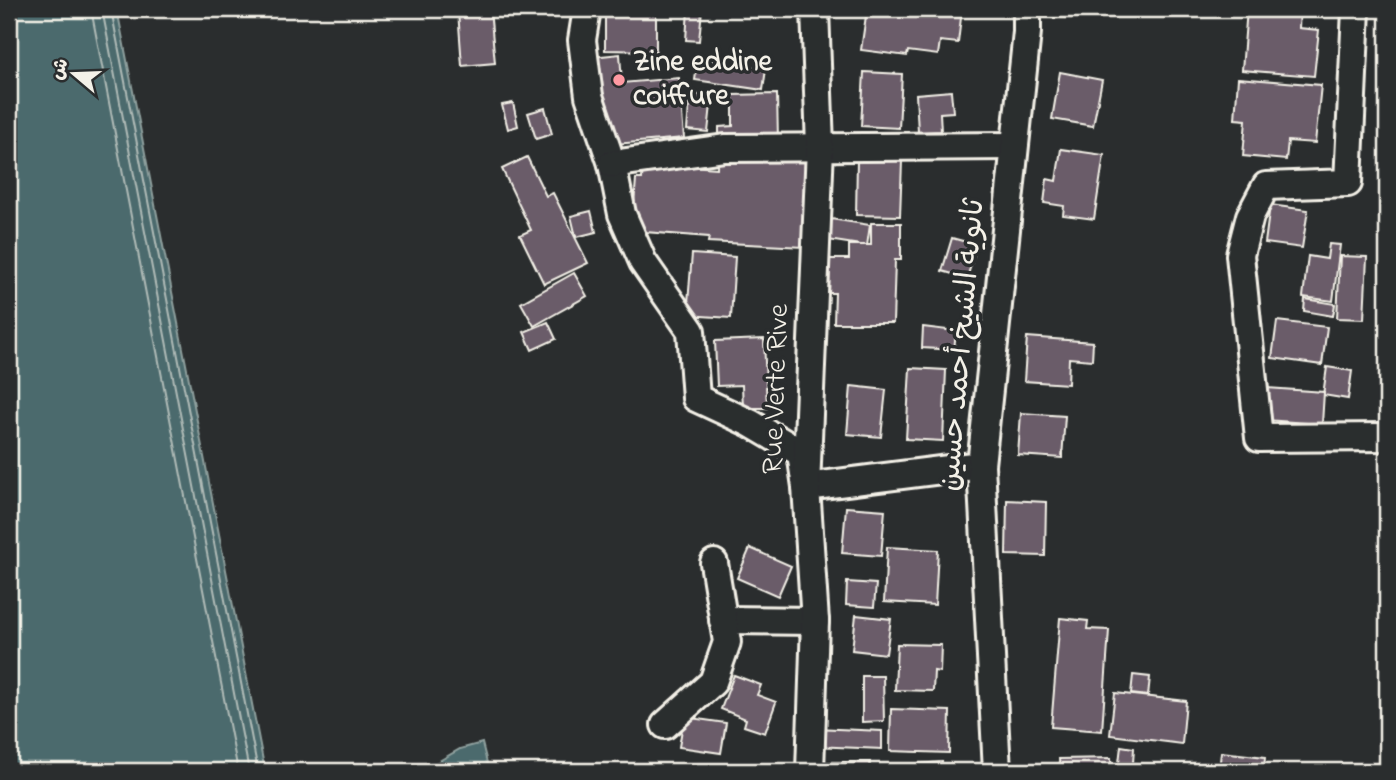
<svg xmlns="http://www.w3.org/2000/svg" width="1396" height="780" viewBox="0 0 1396 780" font-family="'Indie Flower','Playpen Sans Arabic',sans-serif">
<rect width="100%" height="100%" fill="#2a2d2e"/>
<filter id="ink" filterUnits="userSpaceOnUse"><feTurbulence type="fractalNoise" baseFrequency=".0143" numOctaves="2"/><feDisplacementMap in="SourceGraphic" scale="14" xChannelSelector="R" yChannelSelector="G"/><feConvolveMatrix kernelMatrix="1 2 1 2 8 2 1 2 1" color-interpolation-filters="sRGB"/></filter>
<g filter="url(#ink)">
<g fill="#4b6a6d" stroke="#8fa09e" stroke-width="2">
<polygon points="9,9 117,9 265,771 9,771"/>
<polygon points="482,743 489,771 422,771 460,749"/>
</g>
<g fill="none" stroke-linecap="round" stroke-linejoin="round">
<g stroke="#b0bbb7" stroke-width="2">
<polyline points="91,9 238,771"/>
<polyline points="102,9 249,771"/>
<polyline points="111,9 258,771"/>
</g>
</g>
<g fill="#6a5c69" stroke="#f4f1e8" stroke-width="2">
<polygon points="479,9 490,9 495,63 462,66 458,11"/>
<polygon points="605,9 656,9 656,51 605,50"/>
<polygon points="688,9 702,9 699,41 686,40"/>
<polygon points="867,9 962,9 958,43 940,41 938,55 908,51 907,56 861,50"/>
<polygon points="1043,9 1090,9 1090,19 1042,16"/>
<polygon points="1247,9 1300,10 1299,28 1319,30 1314,76 1242,70"/>
<polygon points="620,54 622,83 679,78 684,138 615,144 612,117 597,119 592,57"/>
<polygon points="698,59 766,69 763,90 695,80"/>
<polygon points="864,72 902,74 899,128 861,126"/>
<polygon points="1060,72 1102,80 1093,126 1052,119"/>
<polygon points="1238,78 1321,85 1315,143 1288,141 1286,160 1243,156 1246,120 1235,119"/>
<polygon points="951,91 953,112 940,113 941,131 918,132 916,94"/>
<polygon points="690,94 712,96 708,132 687,130"/>
<polygon points="777,94 778,140 719,141 719,127 733,126 733,95"/>
<polygon points="513,103 518,126 508,129 502,105"/>
<polygon points="545,108 552,134 536,139 528,113"/>
<polygon points="1061,149 1104,155 1094,219 1063,215 1064,206 1044,203 1047,179 1056,181"/>
<polygon points="718,153 810,159 804,247 708,242 709,237 632,231 636,179 642,179 643,163 717,168"/>
<polygon points="527,157 546,196 553,193 588,263 544,284 520,235 531,230 502,169"/>
<polygon points="857,160 902,161 900,216 856,215"/>
<polygon points="1270,205 1308,210 1302,248 1265,243"/>
<polygon points="591,211 596,232 576,237 571,216"/>
<polygon points="831,219 870,225 867,246 828,240"/>
<polygon points="871,223 901,223 901,260 895,260 893,323 834,323 835,293 829,293 830,259 849,259 849,245 871,245"/>
<polygon points="952,238 977,245 967,278 942,271"/>
<polygon points="1329,244 1340,245 1333,301 1303,297 1308,256 1327,259"/>
<polygon points="692,254 735,257 731,318 687,315"/>
<polygon points="1340,256 1367,257 1364,319 1337,318"/>
<polygon points="574,273 587,296 534,326 521,303"/>
<polygon points="1305,299 1335,304 1333,316 1304,311"/>
<polygon points="1277,321 1327,327 1322,365 1272,358"/>
<polygon points="548,322 556,339 532,350 524,332"/>
<polygon points="923,327 956,331 954,350 922,348"/>
<polygon points="1027,337 1093,342 1092,360 1069,358 1068,384 1024,381"/>
<polygon points="764,339 767,408 743,408 742,385 717,386 715,341"/>
<polygon points="1327,367 1352,371 1348,399 1323,395"/>
<polygon points="910,368 946,370 943,441 906,439"/>
<polygon points="851,386 886,390 881,437 847,434"/>
<polygon points="1267,388 1324,392 1322,424 1265,420"/>
<polygon points="1021,413 1065,416 1062,458 1018,455"/>
<polygon points="1007,500 1046,502 1045,556 1006,555"/>
<polygon points="846,507 885,510 881,556 842,553"/>
<polygon points="887,547 938,550 935,605 884,602"/>
<polygon points="750,548 791,566 778,596 737,578"/>
<polygon points="847,582 876,584 874,607 846,605"/>
<polygon points="856,615 891,619 886,654 852,650"/>
<polygon points="1060,618 1088,621 1087,629 1109,630 1102,731 1051,727"/>
<polygon points="897,644 941,645 940,672 934,671 933,691 895,690"/>
<polygon points="734,675 761,685 757,695 776,702 765,733 744,726 746,719 721,709"/>
<polygon points="1133,675 1150,677 1148,696 1131,694"/>
<polygon points="862,676 883,676 884,721 862,722"/>
<polygon points="1115,693 1186,701 1182,744 1110,735"/>
<polygon points="891,709 950,711 949,753 890,751"/>
<polygon points="684,717 726,723 721,753 679,747"/>
<polygon points="815,728 882,731 882,749 814,746"/>
<polygon points="1121,746 1134,748 1133,763 1152,765 1151,771 1118,771"/>
<polygon points="1221,752 1265,757 1264,771 1219,771"/>
<polygon points="1111,758 1111,771 1060,771 1059,759"/>
<rect x="816" y="762" width="54" height="9"/>
<polygon points="942,762 942,771 891,771 891,766"/>
</g>
<g fill="none" stroke-linecap="round" stroke-linejoin="round">
<g stroke="#f4f1e8" stroke-width="32">
<g id="minor">
<polyline points="587,9 582,40 589,96 612,164 622,214 643,262 691,331 696,398 750,423 801,453 806,487 981,465"/>
<polyline points="1356,9 1348,183 1266,186 1250,216 1240,255 1259,438 1387,437"/>
<polyline points="612,164 725,148 1014,146"/>
<polyline points="723,620 815,621"/>
<polyline points="665,725 713,682 727,642 714,563"/>
<polyline points="810,771 815,621 806,487 820,147 815,9"/>
<polyline points="997,771 981,465 1027,32 1027,9"/>
</g>
</g>
<use href="#minor" stroke="#2a2d2e" stroke-width="26"/>
</g>
</g>
<circle fill="#ff9aa2" stroke="#2a2d2e" stroke-width="2.5" cx="619" cy="80" r="7"/>
<g text-anchor="middle" dominant-baseline="central" stroke-width="7" stroke-linejoin="round" paint-order="stroke">
<g font-size="30" font-weight="bold" fill="#f4f1e8" stroke="#2a2d2e" text-anchor="start">
<text x="633" y="63">Zine eddine<tspan x="633" dy="34">coiffure</tspan></text>
</g>
<g font-size="30" fill="#f4f1e8" stroke="#2a2d2e">
<text transform="translate(963 345) rotate(-85)">ثانوية الشيخ أحمد حسين</text>
<text transform="translate(777 389) rotate(-88)">Rue Verte Rive</text>
</g>
</g>
<rect width="1396" height="780" fill="none" stroke="#2a2d2e" stroke-width="35"/>
<rect x="18" y="18" width="1361" height="745" fill="none" stroke="#f4f1e8" stroke-width="2.5" filter="url(#ink)"/>
<g transform="translate(74 74) rotate(289)" stroke="#2a2d2e" stroke-width="5" paint-order="stroke">
<path d="M0-5L12 26L0 18L-12 26Z" fill="#f4f1e8"/>
<text y="-10" font-size="19" font-weight="bold" text-anchor="middle" fill="#f4f1e8">ش</text>
</g>
</svg>
